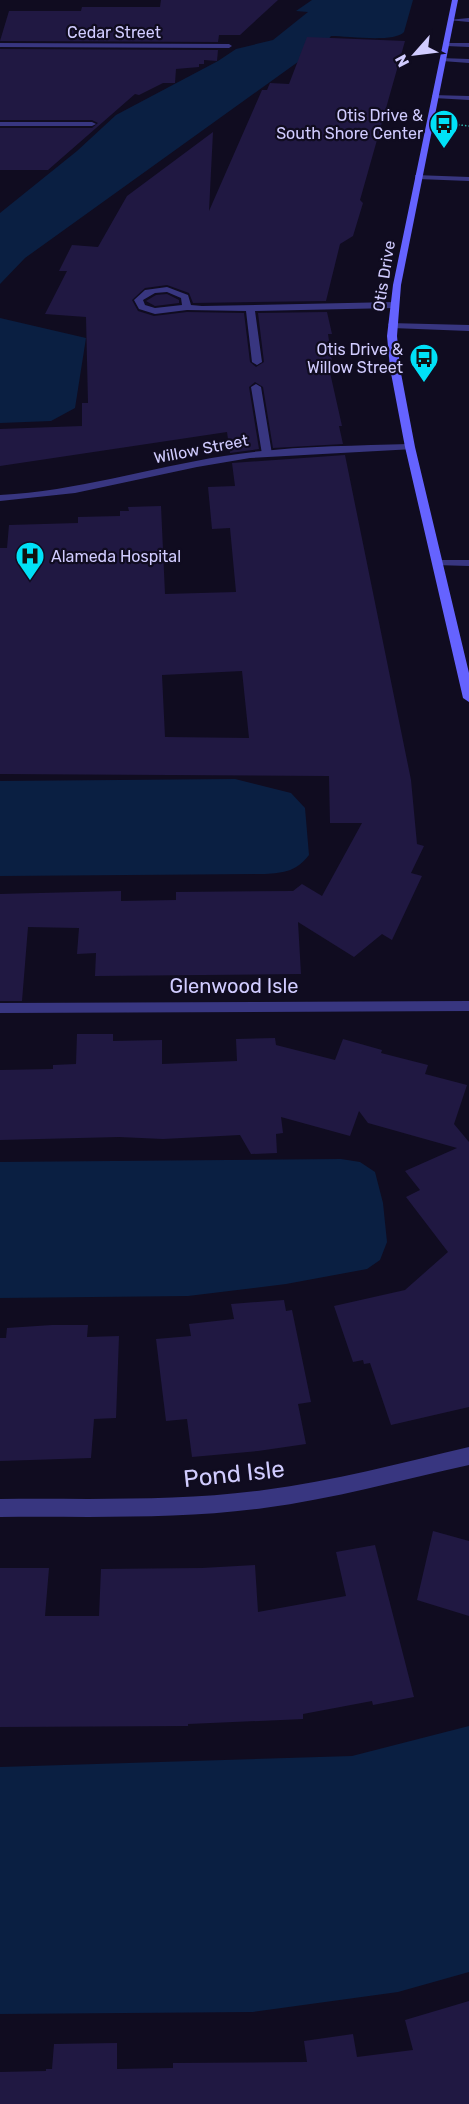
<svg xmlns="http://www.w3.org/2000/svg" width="469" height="2104" viewBox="0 0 469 2104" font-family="Rubik,sans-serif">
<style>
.water{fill:#0a1f42}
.building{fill:#201842;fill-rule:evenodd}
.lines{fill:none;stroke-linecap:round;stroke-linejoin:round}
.path{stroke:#2bb4aa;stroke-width:1.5;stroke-dasharray:1.5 2;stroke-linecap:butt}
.service{fill:#383680;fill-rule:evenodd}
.minor{fill:#383680;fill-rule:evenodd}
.tertiary{fill:#383680;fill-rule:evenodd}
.secondary{fill:#6563ff;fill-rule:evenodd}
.labels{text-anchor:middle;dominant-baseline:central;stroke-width:4.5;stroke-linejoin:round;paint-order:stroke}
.far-street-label{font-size:16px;fill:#d1ccff;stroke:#100c20}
.far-poi-label{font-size:16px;fill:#d1ccff;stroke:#100c20;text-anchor:end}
.street-label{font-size:20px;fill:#d1ccff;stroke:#100c20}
.near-street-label{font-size:24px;fill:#d1ccff;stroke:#100c20}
</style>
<rect width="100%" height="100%" fill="#100c20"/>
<path class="water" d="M 312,0 L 413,0 L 404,32 C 394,43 347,36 331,36 L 321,49 L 309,54 L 25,258 L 0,284 L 0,213 L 77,151 L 116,115 L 218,61 L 236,49 L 273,40 L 308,12 L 296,11 Z
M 0,318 L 86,338 L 75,408 L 51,421 L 0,423 Z
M 235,779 L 291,793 L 305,808 L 309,855 C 297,871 284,873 265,874 L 0,876 L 0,781 Z
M 341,1159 L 360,1162 L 375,1172 L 383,1203 L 387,1242 L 380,1260 L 367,1269 L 286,1284 L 188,1296 L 0,1298 L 0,1162 Z
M 469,1726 L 469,1972 L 398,1992 L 253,2012 L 0,2014 L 0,1767 L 352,1756 Z"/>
<path class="building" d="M 161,0 L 278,0 L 240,35 L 219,35 L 218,42 L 0,41 L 9,11 L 81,11 L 82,7 L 160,7 Z
M 307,37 L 405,41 L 360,200 L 363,203 L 353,236 L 340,244 L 326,301 L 193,303 L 189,293 L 167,285 L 145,288 L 132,300 L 138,311 L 154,316 L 187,312 L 244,313 L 250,362 L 256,367 L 264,362 L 258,313 L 327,312 L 332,334 L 328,334 L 333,368 L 329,368 L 342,426 L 339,426 L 343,444 L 273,448 L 263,387 L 255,382 L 249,387 L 259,449 L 230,453 L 227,432 L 0,466 L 0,429 L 82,426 L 82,403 L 88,403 L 86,317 L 45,314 L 67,271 L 59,271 L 72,245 L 98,247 L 127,196 L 213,132 L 209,211 L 262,90 L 267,90 L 270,83 L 289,84 Z
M 0,49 L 218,50 L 217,61 L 204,60 L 204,64 L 199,64 L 199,67 L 176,69 L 175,83 L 163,83 L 139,95 L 135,94 L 48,170 L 0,170 L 0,128 L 92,128 L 98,123 L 92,120 L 0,120 Z
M 167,294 L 179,300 L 179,303 L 155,306 L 146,301 L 156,295 Z
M 345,455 L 411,780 L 417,844 L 424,846 L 411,873 L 422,876 L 392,940 L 382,934 L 354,957 L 298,922 L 301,974 L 95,976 L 96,953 L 77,954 L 79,928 L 28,927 L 22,1001 L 0,1001 L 0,894 L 121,891 L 121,901 L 176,900 L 176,892 L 293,891 L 302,884 L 322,896 L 362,823 L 330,823 L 329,776 L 0,774 L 0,548 L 7,548 L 9,525 L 78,523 L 78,517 L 120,516 L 120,511 L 129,511 L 128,507 L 161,506 L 165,594 L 236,592 L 230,528 L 212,529 L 208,487 L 235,486 L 232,463 ZM 242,671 L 249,738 L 165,737 L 162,675 Z
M 77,1034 L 113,1034 L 113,1041 L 162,1040 L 162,1064 L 237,1061 L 236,1039 L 275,1038 L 276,1045 L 335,1060 L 343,1039 L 382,1050 L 381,1053 L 428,1065 L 425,1074 L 467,1085 L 454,1124 L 469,1142 L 469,1407 L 391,1425 L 370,1363 L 364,1364 L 363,1360 L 353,1362 L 334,1306 L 405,1290 L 448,1252 L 406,1197 L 420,1190 L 405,1171 L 457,1148 L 368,1123 L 359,1111 L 350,1136 L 281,1117 L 283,1133 L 276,1134 L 277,1153 L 251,1154 L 240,1135 L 163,1139 L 119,1137 L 0,1140 L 0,1070 L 53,1069 L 53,1065 L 76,1064 Z
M 284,1300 L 286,1311 L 292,1310 L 311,1402 L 298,1404 L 306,1444 L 258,1451 L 192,1457 L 187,1419 L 166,1421 L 156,1339 L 191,1336 L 189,1324 L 234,1319 L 231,1304 Z
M 52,1325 L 88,1325 L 87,1337 L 119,1336 L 116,1418 L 94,1419 L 91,1458 L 0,1461 L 0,1338 L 6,1338 L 7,1328 Z
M 433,1531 L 469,1541 L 469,1616 L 417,1600 Z
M 375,1545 L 414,1697 L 373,1705 L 372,1701 L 303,1714 L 303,1719 L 188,1724 L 188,1726 L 0,1727 L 0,1568 L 49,1568 L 45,1616 L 99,1616 L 101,1569 L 202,1568 L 255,1565 L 258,1612 L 346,1596 L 336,1552 Z
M 469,2001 L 469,2104 L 0,2104 L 0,2072 L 46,2071 L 46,2069 L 52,2069 L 54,2044 L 117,2043 L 117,2069 L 173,2068 L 173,2063 L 307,2062 L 304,2041 L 353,2034 L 357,2057 L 413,2050 L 405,2020 Z"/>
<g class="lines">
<path class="path" d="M 451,124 L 469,126"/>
<path class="service" d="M 469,18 L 469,22 L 448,20 Z
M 444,43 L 469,43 L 469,47 L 446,46 Z
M 440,58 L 469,59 L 469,63 L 442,61 Z
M 432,95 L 469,96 L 469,100 L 434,98 Z
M 415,175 L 469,177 L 469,181 L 418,179 L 415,179 Z
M 167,287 L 188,295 L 191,305 L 202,306 L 394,302 L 398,305 L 394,308 L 255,311 L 262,362 L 257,365 L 252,362 L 246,311 L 187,310 L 155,314 L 139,309 L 134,300 L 145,290 ZM 167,292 L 181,298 L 182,305 L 155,308 L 145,305 L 143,300 L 155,293 Z
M 389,323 L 469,325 L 469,331 L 392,328 L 388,325 Z
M 256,384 L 261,387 L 272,454 L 267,457 L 262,454 L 251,387 Z"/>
<path class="minor" d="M 0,43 L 229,44 L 232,46 L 229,48 L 0,47 Z
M 0,122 L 92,122 L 96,124 L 92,126 L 0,126 Z
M 469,1001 L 469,1011 L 0,1013 L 0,1003 Z
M 469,1447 L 469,1465 C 401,1480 333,1499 264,1508 C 177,1520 88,1516 0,1517 L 0,1499 C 88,1498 177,1502 264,1490 C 333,1481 401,1463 469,1447 Z"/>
<path class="tertiary" d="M 410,444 L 414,445 L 414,449 L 250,458 L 197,467 L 75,493 L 0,501 L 0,495 C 77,491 149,468 224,456 C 285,446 348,446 410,444 Z
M 439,560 L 469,560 L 469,566 L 435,565 L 435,561 Z"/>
<path class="secondary" d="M 452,0 L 458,0 L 401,285 L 397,336 L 400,368 L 415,447 L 469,673 L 469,702 L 463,698 L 405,447 L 390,368 L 387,336 L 393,285 Z"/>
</g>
<defs>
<g id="bus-pin" transform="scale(1.5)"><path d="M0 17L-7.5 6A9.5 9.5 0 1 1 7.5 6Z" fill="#00e1f7" stroke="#100c20"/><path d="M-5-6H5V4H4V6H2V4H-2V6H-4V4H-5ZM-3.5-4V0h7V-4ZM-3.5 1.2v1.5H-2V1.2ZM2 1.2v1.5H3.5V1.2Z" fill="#111"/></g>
<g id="hospital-pin" transform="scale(1.5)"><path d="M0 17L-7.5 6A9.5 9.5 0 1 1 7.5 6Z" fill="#00e1f7" stroke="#100c20"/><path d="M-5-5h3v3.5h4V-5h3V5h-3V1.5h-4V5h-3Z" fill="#111"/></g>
</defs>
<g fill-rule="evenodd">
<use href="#bus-pin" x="444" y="124"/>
<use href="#bus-pin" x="424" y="358"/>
<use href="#hospital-pin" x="30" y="556"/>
</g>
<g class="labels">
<g class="far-street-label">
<text x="114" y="32">Cedar Street</text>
<text transform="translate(384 276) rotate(-81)">Otis Drive</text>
<text transform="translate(201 449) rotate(-11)">Willow Street</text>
</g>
<g class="far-poi-label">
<text x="423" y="115">Otis Drive &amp;<tspan x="423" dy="18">South Shore Center</tspan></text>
<text x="403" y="349">Otis Drive &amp;<tspan x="403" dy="18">Willow Street</tspan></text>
<text x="51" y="556" text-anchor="start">Alameda Hospital</text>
</g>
<g class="street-label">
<text x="234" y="986">Glenwood Isle</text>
</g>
<g class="near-street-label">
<text transform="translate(234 1474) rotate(-6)">Pond Isle</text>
</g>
</g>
<g transform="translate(415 54) rotate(242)" stroke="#100c20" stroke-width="4.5" paint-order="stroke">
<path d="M0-4.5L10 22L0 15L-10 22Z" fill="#d1ccff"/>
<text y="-9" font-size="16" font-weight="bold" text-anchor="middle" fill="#d1ccff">N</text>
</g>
</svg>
